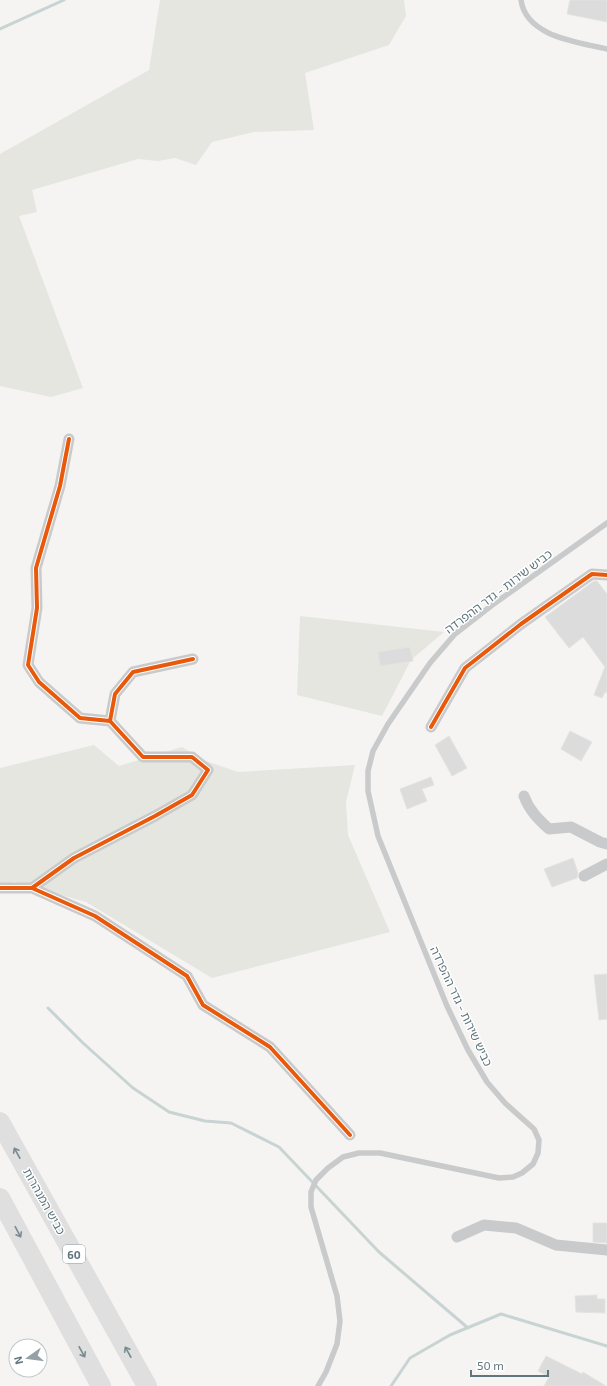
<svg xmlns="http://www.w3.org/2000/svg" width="607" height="1386" viewBox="0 0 607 1386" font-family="'Exo 2','Noto Sans Hebrew',sans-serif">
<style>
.green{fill:#e4e6df}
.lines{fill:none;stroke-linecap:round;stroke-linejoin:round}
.stream{stroke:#c8d4d4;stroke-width:3}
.building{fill:#dbdcdb;stroke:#e4e4e2}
.lane{stroke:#c9cacb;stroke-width:5.5}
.street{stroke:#c9cacb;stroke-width:11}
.highway{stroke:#dedfde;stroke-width:20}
.cycleway-casing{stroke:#fff;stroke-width:6}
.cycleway{stroke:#e8590c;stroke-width:4}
.oneway{stroke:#788b91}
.labels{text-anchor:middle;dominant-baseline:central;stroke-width:3;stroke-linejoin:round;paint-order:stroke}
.shield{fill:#fff;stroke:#8f9fa5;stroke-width:1}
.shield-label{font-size:11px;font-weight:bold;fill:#5f767e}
.street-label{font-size:12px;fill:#5f767e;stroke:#fff}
</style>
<rect width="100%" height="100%" fill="#f5f4f2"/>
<path class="green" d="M 160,0 L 404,0 L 406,16 L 389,45 L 305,73 L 314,130 L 254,132 L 212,142 L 196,165 L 175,158 L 158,161 L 138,159 L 32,190 L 37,212 L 19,216 L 83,388 L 51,397 L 0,386 L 0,154 L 149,70 Z
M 300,616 L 444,632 L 411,660 L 382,716 L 297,695 Z
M 94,745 L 119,766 L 182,747 L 203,760 L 238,772 L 355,765 L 346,802 L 348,835 L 390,932 L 212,978 L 86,902 L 14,882 L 0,887 L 0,768 Z"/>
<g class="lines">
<path class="stream" d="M 0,29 L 64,0
M 48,1008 L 83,1043 L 133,1088 L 169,1112 L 205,1121 L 231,1123 L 279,1147 L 379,1252 L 468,1328
M 391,1386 L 410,1358 L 450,1335 L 501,1314 L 607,1346"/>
</g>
<path class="building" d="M 570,0 L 607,0 L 607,22 L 567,14 Z
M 594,581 L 597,581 L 607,594 L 607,693 L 605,692 L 602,698 L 594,695 L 605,667 L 583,637 L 569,648 L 545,617 Z
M 410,647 L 413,661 L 380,666 L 378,652 Z
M 570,731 L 592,742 L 581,761 L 561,749 Z
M 449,736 L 467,768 L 452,776 L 435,745 Z
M 431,777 L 434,785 L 422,789 L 427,801 L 407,809 L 400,789 Z
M 573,858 L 578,873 L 577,878 L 552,887 L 544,869 Z
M 607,974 L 607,1019 L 599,1020 L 594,975 Z
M 593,1223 L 607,1223 L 607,1243 L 593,1242 Z
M 597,1295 L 597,1299 L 605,1299 L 605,1313 L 576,1312 L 575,1296 Z
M 546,1356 L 582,1374 L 583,1372 L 606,1386 L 544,1386 L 549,1377 L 538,1371 Z"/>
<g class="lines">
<path class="lane" d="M 521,0 C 526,37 578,42 607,49
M 318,1386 L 326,1372 L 337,1344 L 340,1321 L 337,1296 L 311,1207 L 311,1192 L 316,1180 L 328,1168 L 343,1157 L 359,1153 L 380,1153 L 499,1178 L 513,1177 L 522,1173 L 533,1164 L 538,1153 L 539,1140 L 534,1129 L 505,1103 L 487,1082 L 468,1050 L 447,1006 L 378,836 L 368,791 L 368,771 L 373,751 L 388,724 L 430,663 L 455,634 L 491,606 L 607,523"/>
<path class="street" d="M 69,439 L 60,486 L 36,568 L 37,608 L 28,665 L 39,682 L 80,718 L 110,721
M 431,727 L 465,668 L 521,624 L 592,574 L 607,575
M 524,796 C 529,810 538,819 549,829 L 571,827 L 600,842 L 607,844
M 584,876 L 607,864
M 0,888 L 32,888 L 74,858 L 155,816 L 192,795 L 208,770 L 192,757 L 143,757 L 110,721 L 115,694 L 133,672 L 193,659
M 32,888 L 95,916 L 187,976 L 203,1005 L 270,1047 L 350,1135
M 457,1237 L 484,1225 L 516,1228 L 556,1245 L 607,1250"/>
<path class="highway" d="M 0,1122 L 147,1386
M 0,1198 L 101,1386"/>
<g class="cycleway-casing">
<path id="cycleway" d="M 69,439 L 60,486 L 36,568 L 37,608 L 28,665 L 39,682 L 80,718 L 110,721
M 431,727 L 465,668 L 521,624 L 592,574 L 607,575
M 0,888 L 32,888 L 74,858 L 155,816 L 192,795 L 208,770 L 192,757 L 143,757 L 110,721 L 115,694 L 133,672 L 193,659
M 32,888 L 95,916 L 187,976 L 203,1005 L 270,1047 L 350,1135"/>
</g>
<use href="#cycleway" class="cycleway"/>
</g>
<defs><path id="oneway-shaft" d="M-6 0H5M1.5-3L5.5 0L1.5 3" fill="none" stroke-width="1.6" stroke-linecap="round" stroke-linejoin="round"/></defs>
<g class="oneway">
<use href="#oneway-shaft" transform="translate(17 1153) rotate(-119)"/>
<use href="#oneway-shaft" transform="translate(18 1232) rotate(62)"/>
<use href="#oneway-shaft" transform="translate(82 1352) rotate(61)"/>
<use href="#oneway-shaft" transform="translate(128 1352) rotate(-119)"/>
</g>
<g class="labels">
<rect class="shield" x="63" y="1245" width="22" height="18" rx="3"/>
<g class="shield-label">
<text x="74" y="1254">60</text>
</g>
<g class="street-label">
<text transform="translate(498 591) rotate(-37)">כביש שירות - גדר ההפרדה</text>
<text transform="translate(462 1006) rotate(65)">כביש שירות - גדר ההפרדה</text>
<text transform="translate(45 1201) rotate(61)">כביש המנהרות</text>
</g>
</g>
<g transform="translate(28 1358) rotate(256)"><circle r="19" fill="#ffffff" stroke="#bfc8cb"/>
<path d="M0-3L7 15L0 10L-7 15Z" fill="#94a2a7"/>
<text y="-6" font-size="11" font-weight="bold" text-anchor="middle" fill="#5f767e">N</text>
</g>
<path d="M471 1370v6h77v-6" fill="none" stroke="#5f767e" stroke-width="2"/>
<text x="477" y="1370" font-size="12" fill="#5f767e" stroke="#ffffff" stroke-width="3" paint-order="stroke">50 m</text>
</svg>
